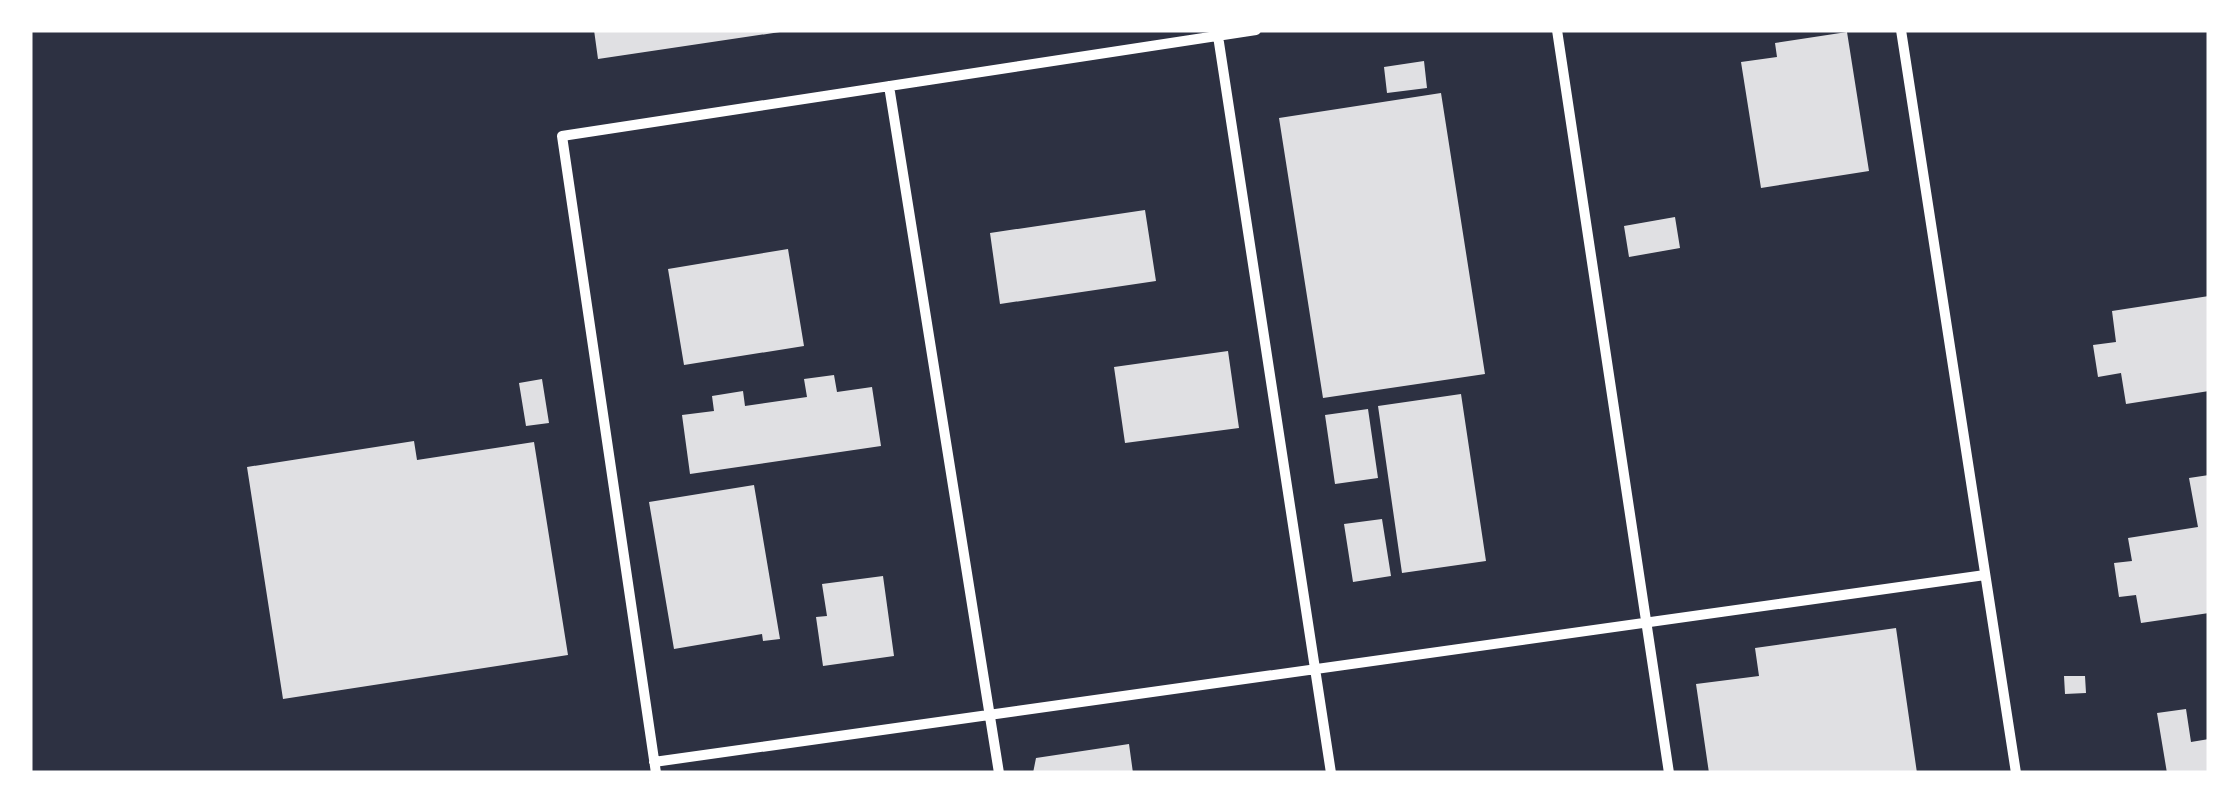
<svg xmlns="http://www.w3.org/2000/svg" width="2239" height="803" viewBox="0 0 2239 803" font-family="Helvetica,sans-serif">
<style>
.building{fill:#e0e0e3}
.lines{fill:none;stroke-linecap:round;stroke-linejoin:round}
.minor{stroke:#fff;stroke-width:10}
</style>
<rect width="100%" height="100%" fill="#2d3142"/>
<path class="building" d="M 594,30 L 780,30 L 780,32 L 598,59 Z
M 1847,32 L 1869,171 L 1761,188 L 1741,62 L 1777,57 L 1775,43 Z
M 1424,61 L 1427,88 L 1387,93 L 1384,67 Z
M 1441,93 L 1485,374 L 1323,398 L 1279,118 Z
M 1145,210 L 1156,281 L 1000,304 L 990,233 Z
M 1675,217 L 1680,248 L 1629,257 L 1624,226 Z
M 788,249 L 804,346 L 684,365 L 668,269 Z
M 2209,296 L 2209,391 L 2126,404 L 2121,373 L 2098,377 L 2093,345 L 2116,342 L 2112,311 Z
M 1228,351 L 1239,428 L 1125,443 L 1114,367 Z
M 834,375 L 837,392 L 872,387 L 881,446 L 690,474 L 682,415 L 714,411 L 712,396 L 743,391 L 745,406 L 807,397 L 804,379 Z
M 542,379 L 549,423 L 526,426 L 519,383 Z
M 1461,394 L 1486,561 L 1402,573 L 1378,406 Z
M 1368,409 L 1378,478 L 1335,484 L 1325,415 Z
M 414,441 L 417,460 L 534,442 L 568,655 L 283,699 L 247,467 Z
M 2209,475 L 2209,613 L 2141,623 L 2136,595 L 2119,597 L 2114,563 L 2132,561 L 2128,538 L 2198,527 L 2189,478 Z
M 754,485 L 780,639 L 763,641 L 762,634 L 674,649 L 649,502 Z
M 1382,519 L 1391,576 L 1353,582 L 1344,524 Z
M 883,576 L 894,656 L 823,666 L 816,617 L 827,616 L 822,584 Z
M 1896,628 L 1917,773 L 1709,773 L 1696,684 L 1759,676 L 1755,648 Z
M 2064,676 L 2085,676 L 2086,693 L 2065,694 Z
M 2186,709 L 2191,742 L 2209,739 L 2209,773 L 2167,773 L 2157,713 Z
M 1129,744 L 1133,773 L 1033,773 L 1036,758 Z"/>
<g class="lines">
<path class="minor" d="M 1557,30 L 1669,773
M 1901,30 L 2016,773
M 1218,36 L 1331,773
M 889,86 L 999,773
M 654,762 L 1985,575
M 656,773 L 562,136 L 1256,30"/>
</g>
<rect width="2239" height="803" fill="none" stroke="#ffffff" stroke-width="65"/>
</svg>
